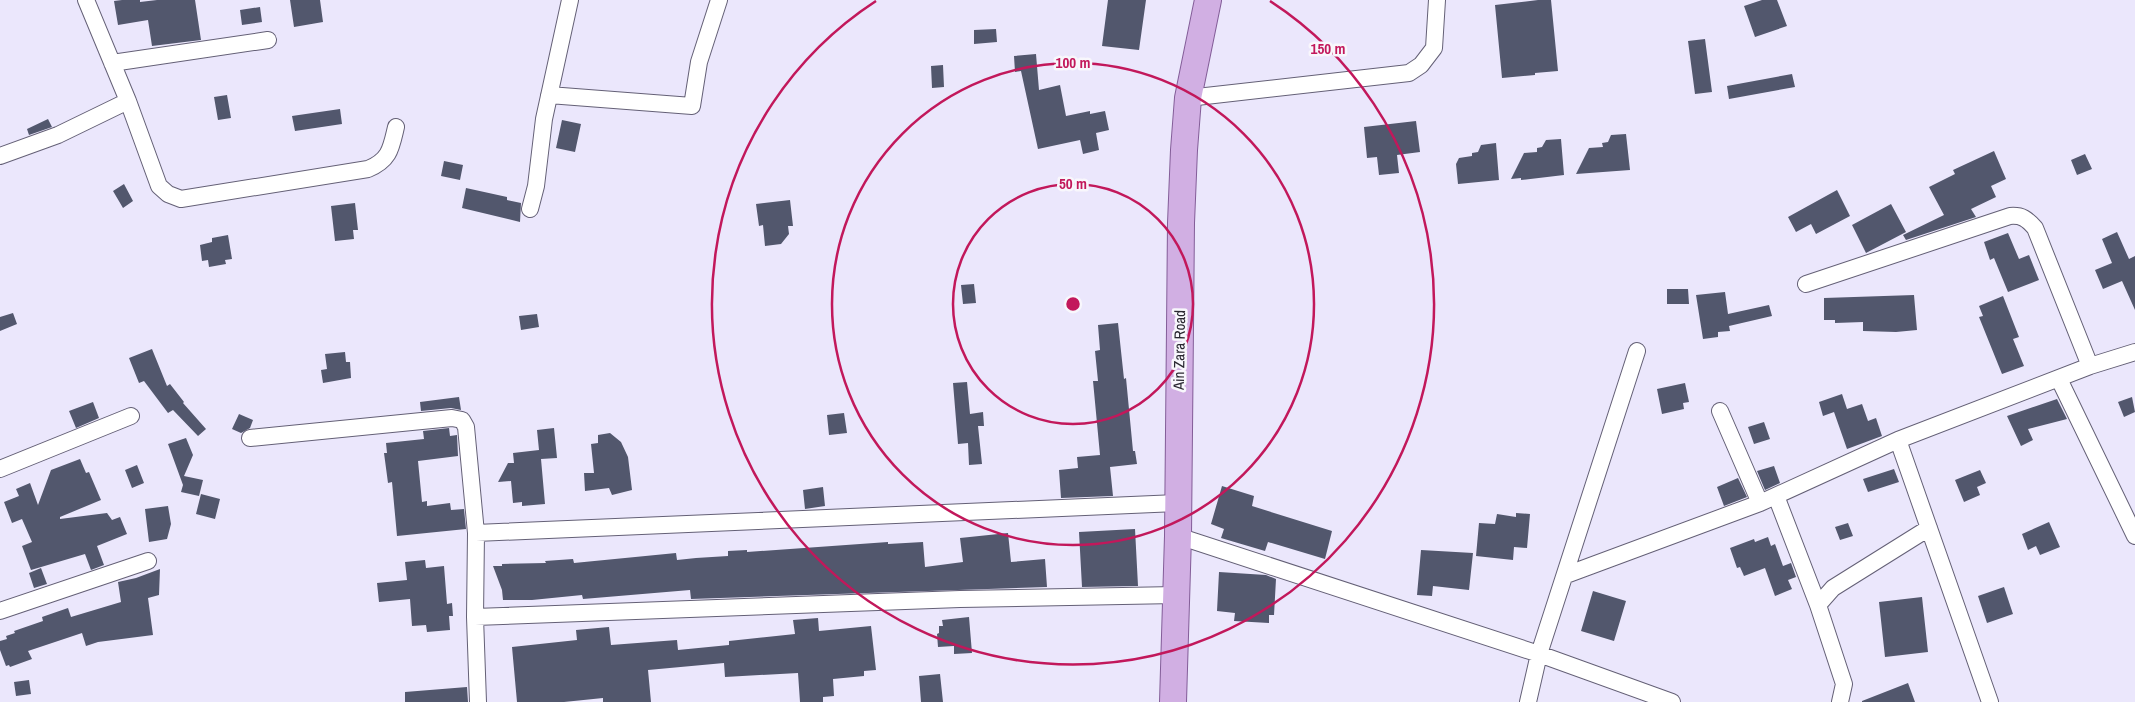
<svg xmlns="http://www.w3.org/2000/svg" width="2135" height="702" viewBox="0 0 2135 702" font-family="'Archivo Narrow',sans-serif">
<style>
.building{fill:#52576d}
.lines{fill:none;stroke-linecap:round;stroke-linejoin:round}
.street-casing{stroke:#646076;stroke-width:18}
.primary-casing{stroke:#835d98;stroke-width:28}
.street{stroke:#fff;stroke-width:16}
.primary{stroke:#d1afe3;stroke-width:26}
.ring{fill:none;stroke:#c2185b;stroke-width:2.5}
.labels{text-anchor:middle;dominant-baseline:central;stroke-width:5;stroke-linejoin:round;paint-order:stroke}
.street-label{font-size:15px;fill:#2a2831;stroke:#f8f7fc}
.centre{fill:#c2185b;stroke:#f8f7fc;stroke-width:2.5}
.ring-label{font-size:15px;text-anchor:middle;font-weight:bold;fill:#c2185b;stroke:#f8f7fc;stroke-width:5;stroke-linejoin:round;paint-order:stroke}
</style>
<rect width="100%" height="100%" fill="#ebe7fc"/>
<path class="building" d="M 122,0 L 140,0 L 140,2 L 157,0 L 195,0 L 201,40 L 152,46 L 148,20 L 118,25 L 114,1 Z
M 290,0 L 320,0 L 323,22 L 294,27 Z
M 1108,0 L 1146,0 L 1139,50 L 1102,46 Z
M 1538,0 L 1551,0 L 1558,71 L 1535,73 L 1535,75 L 1502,78 L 1495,5 Z
M 1762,0 L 1777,0 L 1787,26 L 1755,37 L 1744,6 Z
M 260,7 L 262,22 L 242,25 L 240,10 Z
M 996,29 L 997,42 L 974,44 L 974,30 Z
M 1705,39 L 1712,92 L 1695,94 L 1688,41 Z
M 1036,54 L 1039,90 L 1060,85 L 1066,116 L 1090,111 L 1090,114 L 1105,111 L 1109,130 L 1096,133 L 1099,150 L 1083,154 L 1080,140 L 1038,149 L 1021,71 L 1015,72 L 1014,56 Z
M 943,65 L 944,87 L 932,88 L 931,66 Z
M 1792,74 L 1795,87 L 1729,99 L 1727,86 Z
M 227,95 L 231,118 L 218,120 L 214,97 Z
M 340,109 L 342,124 L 295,131 L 292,116 Z
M 48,119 L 52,127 L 29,135 L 27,129 Z
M 562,120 L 581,124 L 575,152 L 556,148 Z
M 1416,121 L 1420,152 L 1397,155 L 1399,173 L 1379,175 L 1377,157 L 1367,158 L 1364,127 Z
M 1626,134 L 1630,170 L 1576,174 L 1589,148 L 1603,147 L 1602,143 L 1608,142 L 1611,135 Z
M 1561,139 L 1564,175 L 1521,180 L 1521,178 L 1511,179 L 1524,153 L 1537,152 L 1537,148 L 1542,147 L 1546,140 Z
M 1496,143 L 1499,180 L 1458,184 L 1456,164 L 1459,158 L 1472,156 L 1472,153 L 1478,152 L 1481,145 Z
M 1994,151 L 2006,179 L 1991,186 L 1996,197 L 1971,209 L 1976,217 L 1906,240 L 1903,235 L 1944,215 L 1929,187 L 1955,174 L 1953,170 Z
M 2085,154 L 2092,169 L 2077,175 L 2071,160 Z
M 444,161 L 463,165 L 460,180 L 441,176 Z
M 124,184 L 133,201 L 123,208 L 113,191 Z
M 466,188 L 507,197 L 507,200 L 521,203 L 520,222 L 462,208 Z
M 1837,190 L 1850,216 L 1816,234 L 1811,224 L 1796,232 L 1788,217 Z
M 790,200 L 793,226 L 788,226 L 789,234 L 781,244 L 765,246 L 763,225 L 759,226 L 756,204 Z
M 355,203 L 358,230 L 353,230 L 354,239 L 335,241 L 331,206 Z
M 1891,204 L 1906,232 L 1866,253 L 1852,225 Z
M 2117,232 L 2129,259 L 2135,256 L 2135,310 L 2122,281 L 2103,289 L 2095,270 L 2112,263 L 2102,239 Z
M 2008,233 L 2019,259 L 2029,255 L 2039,280 L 2008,292 L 1994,258 L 1990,260 L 1984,242 Z
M 228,235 L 232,259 L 225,260 L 226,264 L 209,267 L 208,260 L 202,261 L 200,245 L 212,242 L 212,238 Z
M 974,284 L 976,303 L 963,304 L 961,285 Z
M 1667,289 L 1688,289 L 1689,304 L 1667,304 Z
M 1725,292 L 1728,314 L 1769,305 L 1772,316 L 1729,326 L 1730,331 L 1718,332 L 1718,337 L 1703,339 L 1696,295 Z
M 1914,295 L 1917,330 L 1896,332 L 1863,331 L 1863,322 L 1835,323 L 1835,320 L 1824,320 L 1824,298 Z
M 2003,296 L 2019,337 L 2013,339 L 2024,366 L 2002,374 L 1979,317 L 1983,316 L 1979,306 Z
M 13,313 L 17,324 L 0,331 L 0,317 Z
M 537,314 L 539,327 L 521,330 L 519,316 Z
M 1118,323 L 1124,379 L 1126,378 L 1133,451 L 1135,451 L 1137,464 L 1110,467 L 1113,496 L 1061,498 L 1059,470 L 1078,468 L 1077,457 L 1100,455 L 1093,381 L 1098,381 L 1095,351 L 1100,350 L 1098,325 Z
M 152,349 L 167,386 L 170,384 L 184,402 L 183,403 L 206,429 L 198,436 L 173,410 L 168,413 L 144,381 L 139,383 L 129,358 Z
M 345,352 L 346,362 L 350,362 L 351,378 L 323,383 L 321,370 L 327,369 L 325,354 Z
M 967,382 L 970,414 L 983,412 L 984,426 L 978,426 L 982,464 L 969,465 L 968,443 L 958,444 L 953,383 Z
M 1685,383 L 1689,402 L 1683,403 L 1684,409 L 1662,414 L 1657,389 Z
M 1842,394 L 1847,409 L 1862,404 L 1868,421 L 1876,418 L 1882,436 L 1847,449 L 1834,412 L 1823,416 L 1819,402 Z
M 459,397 L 461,410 L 451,408 L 421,411 L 420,402 Z
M 2132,397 L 2135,412 L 2124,417 L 2118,402 Z
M 2057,399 L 2067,419 L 2028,429 L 2033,440 L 2021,446 L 2007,416 Z
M 93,402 L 99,418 L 76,428 L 69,411 Z
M 844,413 L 847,433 L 829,435 L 827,415 Z
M 239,414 L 253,420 L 250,428 L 241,433 L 232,429 Z
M 1764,422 L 1770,439 L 1754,444 L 1748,427 Z
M 449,428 L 450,436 L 457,435 L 458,456 L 418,461 L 422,502 L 427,501 L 427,506 L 450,503 L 451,510 L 464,509 L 466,529 L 397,536 L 392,482 L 388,483 L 384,453 L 387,453 L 386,443 L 424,439 L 423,431 Z
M 554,428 L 557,458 L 541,459 L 545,504 L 522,506 L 522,502 L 513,503 L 511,481 L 498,482 L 508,463 L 514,463 L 513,453 L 539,450 L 537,430 Z
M 610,433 L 621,442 L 628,457 L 632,490 L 612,495 L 609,488 L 585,491 L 584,473 L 594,473 L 591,444 L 598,443 L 598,435 Z
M 186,438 L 193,455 L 184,476 L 203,480 L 199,496 L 181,492 L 183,485 L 168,444 Z
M 80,459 L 86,473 L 89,472 L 101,500 L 60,517 L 60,519 L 107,513 L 112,520 L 120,517 L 127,534 L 97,546 L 104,565 L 91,570 L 85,554 L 31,570 L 22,546 L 32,542 L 22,519 L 12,523 L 4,502 L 19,496 L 16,489 L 30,483 L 38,505 L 51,470 Z
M 137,465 L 144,483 L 132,488 L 125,470 Z
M 1774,466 L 1780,483 L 1765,490 L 1757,471 Z
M 1894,469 L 1899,482 L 1868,492 L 1863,479 Z
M 1980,470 L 1986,483 L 1977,487 L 1980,495 L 1964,502 L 1955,480 Z
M 1738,478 L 1747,497 L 1724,506 L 1717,487 Z
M 1222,486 L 1254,496 L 1252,506 L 1332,531 L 1325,559 L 1268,542 L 1265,551 L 1221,538 L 1224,529 L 1211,524 Z
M 823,487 L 825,506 L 805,509 L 803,490 Z
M 201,494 L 220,499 L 215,519 L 196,514 Z
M 168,506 L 171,524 L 167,539 L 149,542 L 145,509 Z
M 1516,513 L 1530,514 L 1527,548 L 1514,547 L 1513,560 L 1476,556 L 1479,523 L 1495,524 L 1497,514 L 1516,517 Z
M 2049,522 L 2060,547 L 2040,555 L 2036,546 L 2028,550 L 2022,534 Z
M 1848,523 L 1853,536 L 1840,540 L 1835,527 Z
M 1135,529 L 1138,586 L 1082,587 L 1079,532 Z
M 1008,533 L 1011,562 L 1045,559 L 1047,587 L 691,599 L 690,590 L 583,599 L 582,595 L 532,600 L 503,600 L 502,590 L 493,566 L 502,566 L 502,564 L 546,563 L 545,561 L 573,559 L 574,563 L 676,553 L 677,560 L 696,558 L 728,556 L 728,551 L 747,550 L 747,552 L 888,542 L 888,544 L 923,542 L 925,567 L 963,562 L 960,538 Z
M 1768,537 L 1771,546 L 1775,544 L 1783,566 L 1791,563 L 1796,577 L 1788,580 L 1792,589 L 1775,596 L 1765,568 L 1744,576 L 1740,567 L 1737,568 L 1730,548 L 1754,539 L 1755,542 Z
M 1421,550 L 1473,553 L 1469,590 L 1433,586 L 1432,596 L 1417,595 Z
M 425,560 L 426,568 L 444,566 L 447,604 L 452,603 L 453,616 L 449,616 L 450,630 L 427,632 L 426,625 L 412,626 L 410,599 L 379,602 L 377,583 L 407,580 L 405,562 Z
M 41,568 L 47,584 L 34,588 L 29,573 Z
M 160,569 L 159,595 L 148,598 L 153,635 L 98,642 L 86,646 L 82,633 L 28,651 L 32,659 L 10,667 L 9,665 L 6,666 L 0,650 L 0,641 L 7,639 L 6,636 L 15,633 L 14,631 L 43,621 L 42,617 L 68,608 L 71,617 L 121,602 L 118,582 L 136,578 Z
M 1219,572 L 1266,575 L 1276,579 L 1274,615 L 1269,615 L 1269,623 L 1234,621 L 1235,613 L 1217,611 Z
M 2004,587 L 2013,614 L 1987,623 L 1978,596 Z
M 1593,591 L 1626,601 L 1614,641 L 1581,631 Z
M 1922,597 L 1928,652 L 1885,657 L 1879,602 Z
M 969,617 L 972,653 L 954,654 L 954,646 L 938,647 L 937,634 L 939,633 L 939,626 L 943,626 L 942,620 Z
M 818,618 L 819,631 L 871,626 L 876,670 L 864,671 L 864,676 L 833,679 L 834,696 L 823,697 L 823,702 L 800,702 L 798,673 L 725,677 L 724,663 L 648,670 L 651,702 L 603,702 L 603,698 L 564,702 L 517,702 L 512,647 L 577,640 L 576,630 L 609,627 L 611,645 L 677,640 L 678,650 L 729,645 L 729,641 L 795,634 L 793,620 Z
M 940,674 L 943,702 L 921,702 L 919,676 Z
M 29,680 L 31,694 L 16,696 L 14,682 Z
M 1908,683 L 1915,702 L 1862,702 L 1862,701 Z
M 467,687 L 468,702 L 405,702 L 405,692 Z"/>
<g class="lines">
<g class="street-casing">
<path id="street" d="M 112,63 L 268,40
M 549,95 L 692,106 L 699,62 L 719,0
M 1188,98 L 1409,73 L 1421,65 L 1434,48 L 1437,0
M 128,101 L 159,186 L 168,194 L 181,199 L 368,169 C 390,160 391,148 396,127
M 0,156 L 58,135 L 128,101 L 86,0
M 530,209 L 536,186 L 544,119 L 570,0
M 1806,284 L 2010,216 C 2022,215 2027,219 2035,228 L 2090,366
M 2059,379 L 2135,536
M 1720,411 L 1760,503
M 250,438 L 452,418 L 462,420 L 466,427 L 476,533 L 475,617 L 478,702
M 1898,440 L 1990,702
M 0,469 L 131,416
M 1776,496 L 1818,605 L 1844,684 L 1840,702
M 476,533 L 1177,503
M 1178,536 L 1539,654 L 1672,702
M 1566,575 L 1760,503 L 1898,440 L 2090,366 L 2135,352
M 1818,605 L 1833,588 L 1929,528
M 0,611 L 148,561
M 475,617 L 960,599 L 1176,595
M 1528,702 L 1539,654 L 1637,351"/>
</g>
<g class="primary-casing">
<path id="primary" d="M 1173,702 L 1178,536 L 1181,223 L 1184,150 L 1188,98 L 1208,0"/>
</g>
<use href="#street" class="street"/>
<use href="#primary" class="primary"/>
</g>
<g class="ring">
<circle cx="1073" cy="304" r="120"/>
<circle cx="1073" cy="304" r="241"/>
<path d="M1270 1A361 361 0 1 1 876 1"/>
</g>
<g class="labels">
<g class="street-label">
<text transform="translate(1179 350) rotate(-89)">Ain Zara Road</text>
</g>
</g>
<circle cx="1073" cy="304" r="8" class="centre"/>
<g class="ring-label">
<text x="1328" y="54">150 m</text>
<text x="1073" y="68">100 m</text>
<text x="1073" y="189">50 m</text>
</g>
</svg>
